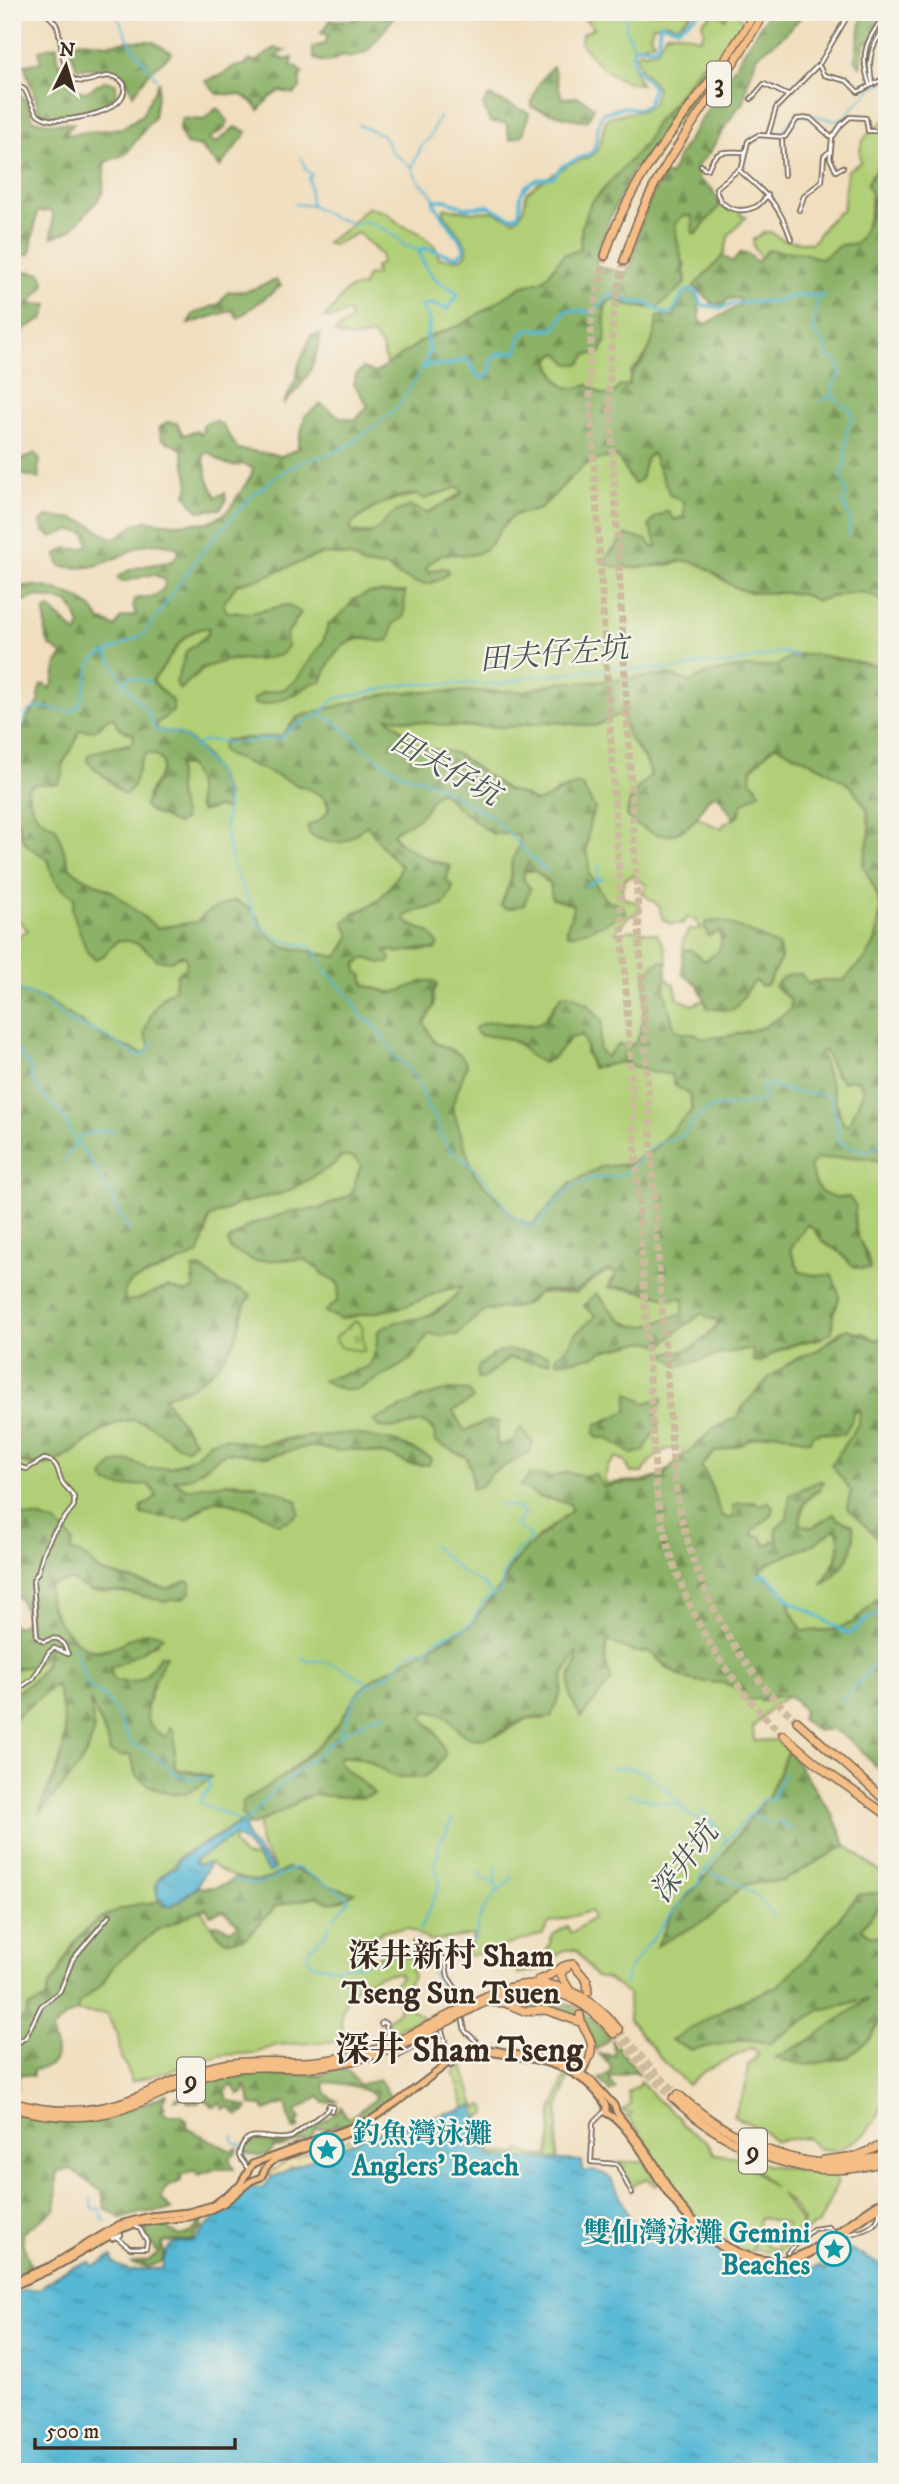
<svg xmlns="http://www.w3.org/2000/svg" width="899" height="2484" viewBox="0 0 899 2484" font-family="'IM FELL DW Pica','Noto Serif TC',serif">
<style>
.grass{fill:#b0cf76;stroke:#767c4a;stroke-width:2;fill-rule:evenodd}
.forest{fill:url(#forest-firs);stroke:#646e42;stroke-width:2;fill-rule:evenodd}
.sand{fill:url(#sand-dots);stroke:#94825e;stroke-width:2}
.cemetery{fill:url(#cemetery-stones);stroke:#767c4a;stroke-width:2}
.park{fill:url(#park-crowns);stroke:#767c4a;stroke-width:2}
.water{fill:url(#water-ripples);stroke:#487179;stroke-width:2}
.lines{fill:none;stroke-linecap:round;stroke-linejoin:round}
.stream{stroke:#56b8d4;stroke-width:2}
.canal{stroke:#56b8d4;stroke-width:3.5}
.street-tunnel{stroke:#ccba9e;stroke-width:2.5;stroke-dasharray:2.5 1.5;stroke-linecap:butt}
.highway-tunnel{stroke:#ccba9e;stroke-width:7;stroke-dasharray:7 3.5;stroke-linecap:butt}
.street-casing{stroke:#7a6956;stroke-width:6}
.primary-casing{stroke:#7a6956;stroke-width:9}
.highway-casing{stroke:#7a6956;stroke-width:10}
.street{stroke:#fff;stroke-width:2.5}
.primary{stroke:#f5be86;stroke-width:5}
.highway{stroke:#f5be86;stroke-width:7}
.highway-bridge-casing{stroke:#7a6956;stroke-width:10;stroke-linecap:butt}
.highway-bridge{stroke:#f5be86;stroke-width:7}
.labels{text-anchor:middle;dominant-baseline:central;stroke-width:5;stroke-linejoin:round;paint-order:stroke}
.shield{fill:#f7f3e8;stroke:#73665b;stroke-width:2}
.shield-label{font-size:26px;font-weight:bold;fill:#3b2a1e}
.culture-label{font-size:28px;font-weight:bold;fill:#0d838f;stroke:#f7f3e8;text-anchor:start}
.water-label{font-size:30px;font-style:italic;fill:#435555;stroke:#f7f3e8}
.quarter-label{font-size:32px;font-weight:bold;fill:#3b2a1e;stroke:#f7f3e8}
.district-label{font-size:35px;font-weight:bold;fill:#3b2a1e;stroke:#f7f3e8}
</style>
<defs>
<pattern id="forest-firs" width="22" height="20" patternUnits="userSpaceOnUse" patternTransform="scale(1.75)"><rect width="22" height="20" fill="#8cb267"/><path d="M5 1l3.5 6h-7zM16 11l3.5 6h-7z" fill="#749154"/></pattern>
<pattern id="sand-dots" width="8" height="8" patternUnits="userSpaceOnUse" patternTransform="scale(1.75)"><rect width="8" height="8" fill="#eeda9e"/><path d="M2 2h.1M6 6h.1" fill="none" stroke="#cdbb88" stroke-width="1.8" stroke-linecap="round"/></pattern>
<pattern id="cemetery-stones" width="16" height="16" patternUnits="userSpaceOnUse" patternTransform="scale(1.75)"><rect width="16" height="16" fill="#b0cf76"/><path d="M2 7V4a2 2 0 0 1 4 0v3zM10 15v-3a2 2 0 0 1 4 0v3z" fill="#98b266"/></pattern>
<pattern id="park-crowns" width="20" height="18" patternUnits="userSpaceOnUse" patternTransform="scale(1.75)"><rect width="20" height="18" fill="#b0cf76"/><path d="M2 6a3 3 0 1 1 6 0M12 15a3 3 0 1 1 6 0" fill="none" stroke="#98b266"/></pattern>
<pattern id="water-ripples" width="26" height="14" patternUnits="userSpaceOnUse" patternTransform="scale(1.75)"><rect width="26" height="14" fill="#56b8d4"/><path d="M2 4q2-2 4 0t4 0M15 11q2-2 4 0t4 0" fill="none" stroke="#4896ab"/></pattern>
</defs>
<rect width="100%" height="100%" fill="#f7f3e8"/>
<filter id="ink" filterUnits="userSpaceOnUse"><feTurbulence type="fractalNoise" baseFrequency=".0143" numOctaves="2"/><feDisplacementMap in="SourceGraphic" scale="14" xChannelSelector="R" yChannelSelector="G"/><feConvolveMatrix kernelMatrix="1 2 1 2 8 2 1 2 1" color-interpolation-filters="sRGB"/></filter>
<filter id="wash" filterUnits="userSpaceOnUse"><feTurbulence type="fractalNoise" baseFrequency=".00686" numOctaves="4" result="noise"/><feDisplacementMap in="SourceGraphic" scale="28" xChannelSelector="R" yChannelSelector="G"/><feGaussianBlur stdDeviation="1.57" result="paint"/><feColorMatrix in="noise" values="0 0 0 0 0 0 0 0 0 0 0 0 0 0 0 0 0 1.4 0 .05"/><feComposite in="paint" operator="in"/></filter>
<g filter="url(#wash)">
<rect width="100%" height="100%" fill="#f0debe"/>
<path class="grass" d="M 578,12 L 693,12 L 677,26 L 666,22 L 653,26 L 650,35 L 654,41 L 634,49 C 632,63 634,72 641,84 C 616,84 596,64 581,44 L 582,34 L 594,28 Z
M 716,12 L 725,19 L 728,12 L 736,12 L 744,23 L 719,62 L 657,121 L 644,145 L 619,174 L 582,226 L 580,250 L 563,255 L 544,280 L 521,287 L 461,325 L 426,338 L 387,366 L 382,347 L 373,335 C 359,338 347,341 335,332 L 351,320 L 349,312 L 330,319 L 324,317 C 344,303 337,287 362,287 L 367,276 L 376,275 L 375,267 L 381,263 L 381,255 L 358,233 L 333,245 L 326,243 C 332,237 340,234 346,229 C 354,222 360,213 368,207 L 385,212 L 401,225 L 418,232 L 435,246 L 439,258 C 451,259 469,264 467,246 L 443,212 L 445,208 L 472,212 L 492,211 L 514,220 C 524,214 525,204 526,193 C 538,182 554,174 568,165 C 578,159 591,160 597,150 C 603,141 602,128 607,118 C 625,110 637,116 653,104 L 657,88 C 647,71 641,78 636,54 L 639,51 L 645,53 L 657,50 L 666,33 L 681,33 L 701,39 L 704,30 L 702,22 Z
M 887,118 C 887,138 886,161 871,176 C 873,202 872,222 856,244 L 840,245 L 822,259 L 803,253 L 768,250 L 761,258 L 754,248 L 753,240 L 763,233 L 771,232 L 783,240 L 812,243 C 822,231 829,217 843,210 L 847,171 L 861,162 C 856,139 870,132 887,118 Z
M 720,205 L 729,211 L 742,208 L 740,215 L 746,217 L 729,235 L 723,256 L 691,291 L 682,294 L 674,317 L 658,316 C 653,341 651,354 631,371 L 629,385 L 620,386 L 611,396 L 602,394 L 588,385 C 563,394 558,383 549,361 L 552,355 L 559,353 L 605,320 C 604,311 604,304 612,299 L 635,307 L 657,308 L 685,265 L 679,254 L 675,224 L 683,215 L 692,216 L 693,233 L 696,234 Z
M 652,452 L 660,472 L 684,502 L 684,517 L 649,526 L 659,545 L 654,548 L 626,535 L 603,561 C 625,568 646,567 668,565 C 673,564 679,562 684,561 C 704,560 721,581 737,588 C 762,599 795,585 816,601 L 856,591 L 879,597 L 887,608 L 887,643 L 880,666 L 812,654 L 792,655 L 777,666 L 739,668 L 705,674 L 690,682 L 667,675 L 592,682 L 562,682 L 525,691 L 403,692 L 371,697 L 299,717 L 282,736 L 225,740 L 241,760 L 320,794 C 330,804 331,811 321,821 L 350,838 L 356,831 L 367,825 L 384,849 L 401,866 C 397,886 373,908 354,912 L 350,936 L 337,957 L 282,946 L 264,932 L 258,917 L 209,911 L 196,922 L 157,928 L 113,892 L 77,874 L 70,868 L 56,828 L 38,817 L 32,808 L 27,789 L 34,784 L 63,774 L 62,765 L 75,743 L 79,729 L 100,727 L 106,719 L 113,717 L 126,732 L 134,734 L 133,743 L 88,755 L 87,760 C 96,772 110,778 117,790 L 138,773 L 141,758 L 146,753 L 156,755 L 163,762 L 162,770 L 147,796 L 151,812 L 171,821 L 178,793 L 178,765 L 189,766 L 197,780 L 198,808 L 210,810 L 218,806 L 222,808 L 227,796 C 217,774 203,745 179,734 C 173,731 163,731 157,730 L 156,724 L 173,711 L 173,702 L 151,681 C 172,663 177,629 210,627 C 202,655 172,637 193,679 C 209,659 233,659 258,660 L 294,626 L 288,605 L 251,613 L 227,612 L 223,604 L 237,584 L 261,578 L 321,554 L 350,556 L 364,565 L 386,567 L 397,575 L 418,583 L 428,584 L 441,579 L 442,568 L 428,572 L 426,567 C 441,549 472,548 493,543 L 499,531 L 513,515 L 540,509 L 584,465 L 601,457 L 618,457 L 629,478 L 641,479 L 646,459 ZM 369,593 L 382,593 L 404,607 L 404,617 L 370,639 C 343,636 329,659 321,682 L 316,681 L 295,694 L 263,705 L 262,693 L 284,689 L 296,680 L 323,642 L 328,625 L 345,612 L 353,600 Z
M 458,486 L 463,492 L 427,513 L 417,510 L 394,514 C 381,529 369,540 349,529 C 370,495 424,496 458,486 Z
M 624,711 L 635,747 L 649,765 L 651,776 C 637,788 628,798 627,817 L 683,830 L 698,817 L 712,825 L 722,828 L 724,824 L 740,815 L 740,805 L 758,788 L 751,780 L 752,768 L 775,745 L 823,768 L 851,786 L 867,809 L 870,832 L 863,865 L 875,889 L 881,909 L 876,940 L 866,958 L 843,981 L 825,980 L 775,987 L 791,1000 L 790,1010 L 764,1027 L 734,1035 L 704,1039 L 694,1033 L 682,1033 L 674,1028 L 664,989 L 665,975 L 669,982 L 675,985 L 678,999 L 693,1005 L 706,999 L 732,1010 C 743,1001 745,988 756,980 L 767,985 L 781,958 C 758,940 739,919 708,922 C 726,936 727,951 704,961 L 690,949 L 683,951 L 683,940 L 689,930 L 701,929 L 697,922 L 688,917 L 682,924 L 671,924 L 663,920 L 659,906 L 642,893 L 647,885 L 636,879 L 634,875 L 625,879 L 621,891 L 624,898 L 638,903 L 641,907 L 637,915 L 629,916 L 615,932 L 621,933 L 631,930 L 657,934 L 665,948 L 667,963 L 662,961 L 645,977 C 645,1001 645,1021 635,1044 L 612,1050 L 606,1058 L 599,1049 L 602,1020 L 586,1002 L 557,1001 L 543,1021 L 534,1025 L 522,1024 L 479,1035 C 501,1037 515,1036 529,1055 L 553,1058 L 570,1038 L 582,1035 L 586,1044 L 586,1054 L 600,1067 L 620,1062 L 651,1072 L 671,1074 L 676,1086 L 690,1095 L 692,1110 L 652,1151 L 628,1165 L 601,1167 L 532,1225 L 515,1218 L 474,1174 L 451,1106 L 467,1065 L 461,1055 L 434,1042 L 423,1023 L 434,1006 L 433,994 L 437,985 L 425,981 C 393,995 398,995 365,985 L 362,975 L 357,972 L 356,964 L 365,958 L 381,963 L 387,956 L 385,951 L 435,950 L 437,945 C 429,925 419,932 405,921 L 406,916 L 411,912 L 444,905 L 446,880 L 443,863 C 428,861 401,847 393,834 C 398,828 401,828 407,824 C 420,815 426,799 441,791 L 458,808 L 493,834 L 518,834 L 520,845 L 512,860 L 510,882 L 501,905 L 530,889 L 523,878 L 524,871 L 535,871 L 573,905 L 574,913 L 566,930 L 605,900 L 589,874 L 589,860 L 586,850 L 590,820 L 595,809 L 581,785 L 558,791 L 544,801 L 534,802 L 526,796 L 508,790 L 455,753 L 426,748 L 411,742 L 398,726 L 384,717 L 450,726 L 505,727 L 551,722 L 595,726 Z
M 12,811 L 20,826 L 22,838 L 29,847 L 41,853 L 49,861 C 50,878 66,883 74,896 C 85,916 77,943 94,959 L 103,956 L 118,940 C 136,940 145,947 158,960 L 185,956 L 187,961 L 186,967 L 177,975 L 174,990 L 162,997 L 150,1046 L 144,1054 C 134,1049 123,1047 113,1042 C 81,1026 49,994 12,989 L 12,936 L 16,937 L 28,930 L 12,914 Z
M 824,1050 L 835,1074 L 859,1081 L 864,1091 L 848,1126 L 843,1123 L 820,1052 Z
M 341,1157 L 353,1157 L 361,1165 L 351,1195 L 319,1209 L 293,1211 L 250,1225 L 228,1241 L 254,1261 L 304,1259 L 339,1285 L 340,1319 L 406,1306 L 444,1290 L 463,1286 C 443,1316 411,1321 378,1331 L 376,1351 L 369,1367 L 324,1380 L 338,1389 L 357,1390 L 411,1359 L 428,1335 L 472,1321 L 486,1310 L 515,1308 L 530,1302 L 537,1293 L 576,1293 L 605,1272 L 618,1272 L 611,1281 L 609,1288 C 637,1287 658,1299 684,1298 L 682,1315 C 670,1317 661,1321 650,1325 C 626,1333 610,1309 596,1293 L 584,1306 L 596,1316 L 593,1321 L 575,1334 L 570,1345 L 557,1356 L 574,1360 L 593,1357 L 603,1351 L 646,1341 L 663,1345 C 674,1330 689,1326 700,1312 L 720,1320 C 709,1337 691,1355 669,1352 L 666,1354 L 679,1366 C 705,1360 727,1349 754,1350 L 753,1361 L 761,1362 C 778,1348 800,1342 821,1339 L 838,1303 L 813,1275 L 800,1272 L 790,1250 L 807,1223 C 816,1230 819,1239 826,1244 C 829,1247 834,1248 837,1250 C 851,1261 847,1269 870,1269 L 867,1254 L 856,1234 L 849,1197 C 821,1199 816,1192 810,1166 L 816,1159 L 858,1157 L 877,1160 L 884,1168 L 883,1199 L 887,1209 L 887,1273 L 883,1292 L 887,1312 L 887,1337 L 876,1340 L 864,1333 L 841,1331 L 818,1350 L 796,1359 L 744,1405 L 738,1417 L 714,1428 L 666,1473 L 650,1482 L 615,1484 L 604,1487 L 595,1474 L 584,1476 L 568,1472 L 553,1477 L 530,1475 L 521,1486 L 539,1497 L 569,1503 L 573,1510 L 538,1537 L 511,1566 L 502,1585 L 469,1626 L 374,1678 L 359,1691 L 341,1720 L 323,1741 L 241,1813 L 251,1826 L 242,1821 L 178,1858 C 171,1876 147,1871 159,1901 C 150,1904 140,1903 131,1906 C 96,1915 73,1936 60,1970 C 54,1983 47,1983 47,1999 L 29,2007 L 25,2017 L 12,2025 L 12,1720 L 56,1684 C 61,1705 69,1729 65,1750 C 61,1767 40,1797 41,1812 L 52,1798 L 94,1730 L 90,1697 L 109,1745 L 121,1756 L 131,1755 L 136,1776 L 181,1793 L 211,1777 L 203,1774 L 175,1769 L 174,1732 L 167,1737 C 124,1723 162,1683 160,1656 C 144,1676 143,1687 114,1681 L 110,1667 L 157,1643 L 146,1632 C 130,1639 113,1650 95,1650 C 71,1649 44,1606 49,1585 L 71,1580 L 90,1591 L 123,1592 L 164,1601 L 186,1581 L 167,1589 L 98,1571 L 85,1556 L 70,1551 L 41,1517 L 12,1516 L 12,1459 C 19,1462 25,1465 33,1466 C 75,1470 106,1406 147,1423 C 158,1427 168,1438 177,1446 L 194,1441 L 164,1398 L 174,1392 L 188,1389 L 234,1343 L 246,1302 L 241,1289 L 225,1286 L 202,1268 L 192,1279 L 194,1289 L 185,1293 L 167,1287 L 136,1300 L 124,1301 L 124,1291 L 132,1281 L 177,1264 L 206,1235 L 209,1218 L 238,1204 L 287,1192 L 333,1165 ZM 421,1397 L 453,1411 L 464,1431 L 488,1421 L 499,1421 L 496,1436 L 498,1446 L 512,1441 L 518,1459 L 493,1472 L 482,1485 L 472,1488 L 471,1470 L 466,1457 C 443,1449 442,1433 422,1422 L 395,1428 L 379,1427 L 374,1421 L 405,1408 ZM 636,1397 L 645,1403 L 662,1399 L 656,1408 L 655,1419 L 619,1445 L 608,1438 L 606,1420 L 618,1418 L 627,1410 L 628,1402 ZM 318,1436 L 428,1465 L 408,1464 L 393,1456 L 352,1449 L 339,1451 L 316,1447 L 305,1447 L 267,1457 L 226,1452 L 191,1477 L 174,1480 L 186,1489 L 231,1482 L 257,1484 L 269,1516 L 229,1502 L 212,1501 L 187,1520 L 142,1514 L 157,1495 L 148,1484 L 113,1464 L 130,1461 L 149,1469 L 171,1467 L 195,1457 L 209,1442 L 250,1442 L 258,1445 L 282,1439 ZM 667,1449 L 680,1449 L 683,1452 C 676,1463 660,1478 647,1480 C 634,1483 620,1479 608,1485 L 604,1479 L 608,1466 L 617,1457 L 625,1461 L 631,1473 L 643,1473 L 649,1462 Z
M 861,1410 L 859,1423 L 832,1464 L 851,1491 L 847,1508 L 887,1547 L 887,1589 L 854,1622 L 833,1630 L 802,1631 L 790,1609 L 788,1596 L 759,1572 L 769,1563 L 814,1544 L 833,1530 L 838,1531 C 844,1553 832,1564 823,1583 C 840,1566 853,1557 854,1531 L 838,1519 L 811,1528 L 799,1524 C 805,1504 801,1502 820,1490 L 820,1481 L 790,1503 L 787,1518 L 776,1535 L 778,1543 L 765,1545 L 753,1536 L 752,1530 L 757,1525 L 759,1505 L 753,1502 L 736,1504 L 733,1517 L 730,1519 L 720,1515 L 708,1478 L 701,1466 L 715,1452 L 743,1444 L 750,1439 L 776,1432 L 795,1438 L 822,1432 L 838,1435 L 853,1412 Z
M 608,1641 L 635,1652 L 650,1652 L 668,1669 L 695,1681 L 723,1683 L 743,1689 L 761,1701 L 780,1695 L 788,1696 L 774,1705 L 753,1727 L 754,1741 L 776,1740 L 788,1750 L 768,1798 L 760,1806 L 710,1872 L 674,1910 L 709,1918 L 744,1884 L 783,1881 L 846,1845 L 887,1878 L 887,1892 L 858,1895 L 809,1955 L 778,1986 L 727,2007 L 672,2040 L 690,2050 L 746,2039 L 770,2043 L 820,2010 L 871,1998 L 805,2043 L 775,2058 L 870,2038 L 887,2009 L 887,2095 L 877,2118 L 864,2135 L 838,2150 L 818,2149 L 807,2137 L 775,2141 L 759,2128 L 733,2116 L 745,2090 L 748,2065 L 759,2054 L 752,2048 L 706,2070 L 688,2085 L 665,2063 L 629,2020 L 628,1994 L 608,1979 L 596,1977 L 577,1951 C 559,1945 556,1960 544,1967 C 537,1971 525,1972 517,1974 L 518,1968 L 544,1958 L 553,1935 L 567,1926 L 571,1933 L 593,1918 L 591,1911 L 549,1923 L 543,1934 L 471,1956 L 466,1954 L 474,1935 L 430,1941 L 408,1928 L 382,1931 L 366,1949 L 365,1958 L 367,1960 C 382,1958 393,1946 408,1948 L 409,1951 L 403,1956 L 411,1957 L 416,1961 L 417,1967 L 411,1970 L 413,1977 L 406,1987 L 410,1995 L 409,2007 L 424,2018 L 400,2027 L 393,2038 L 374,2046 L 369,2045 L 388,2038 L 387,2022 L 399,2009 L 396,1998 L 388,1990 L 401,1977 L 399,1973 C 371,1973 342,1990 341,2020 C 341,2027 344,2035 345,2041 L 277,2045 L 255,2053 L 223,2055 L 131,2082 L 126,2065 L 121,2058 L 118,2035 L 106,2014 L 77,2012 L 78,2003 L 102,1984 L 114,1965 L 157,1930 L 201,1910 L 211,1926 L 226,1941 L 246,1938 L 276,1906 L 317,1896 L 327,1902 L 353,1892 C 340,1891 328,1887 316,1881 C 310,1877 305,1871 297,1870 C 284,1867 279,1876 267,1880 C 249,1887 224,1874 210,1863 L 199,1865 L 194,1863 L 195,1860 L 234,1836 L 236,1837 L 233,1843 L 244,1856 L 256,1858 L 270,1872 L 275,1867 C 263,1852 257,1842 259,1823 C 271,1817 304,1796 314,1795 C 335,1794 353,1802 374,1794 C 364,1781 349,1775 339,1762 L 339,1757 C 361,1755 374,1764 393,1776 L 434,1729 L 422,1718 L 426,1711 C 442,1712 450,1718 459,1731 C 469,1733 483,1737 493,1736 C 515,1732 515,1716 544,1719 L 560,1695 L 564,1674 L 576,1652 C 580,1668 569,1671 569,1685 C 568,1695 576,1709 581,1717 L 612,1680 C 605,1665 603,1656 608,1641 Z
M 47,1653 C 45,1674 29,1685 12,1695 L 12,1669 L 31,1666 Z
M 887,1896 L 887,1937 L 871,1936 L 861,1929 Z
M 641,2081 L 654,2097 L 679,2117 L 682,2125 L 706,2141 L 715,2154 L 738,2157 L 774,2188 L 736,2150 L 767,2165 L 831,2176 L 838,2182 L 819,2224 L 811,2227 L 799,2238 L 803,2221 L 792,2204 L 781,2194 L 801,2222 L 795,2239 L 777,2253 L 753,2250 L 756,2235 L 767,2238 L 766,2246 L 776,2249 L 779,2241 L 782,2242 L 787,2224 L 760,2217 L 751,2253 C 711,2236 684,2207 662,2169 C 652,2152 640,2129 625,2116 L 630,2117 L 632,2114 L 622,2111 L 630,2105 L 628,2092 L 639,2086 Z"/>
<path class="forest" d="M 362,12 L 368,12 L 369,15 L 378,12 L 397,12 C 388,27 377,38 367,52 L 349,58 L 342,55 C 331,63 325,64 314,58 L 312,47 L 325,44 L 328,35 L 321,33 L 331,20 L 355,20 Z
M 769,12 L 793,12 L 800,18 L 783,36 L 757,56 L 747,85 L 744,102 L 736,110 L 709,153 L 696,167 L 699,180 L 712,189 L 720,205 L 696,234 L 693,234 L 692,216 L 683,215 L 675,224 C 676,245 685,262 686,283 L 657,308 L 635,307 L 612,299 C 598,309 608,328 605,343 C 604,346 602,350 600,353 L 587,355 L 580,364 L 569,364 L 559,353 L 552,355 L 549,361 C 558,383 563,394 588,385 L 602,394 L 611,396 L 620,386 L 629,385 C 632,365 639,370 646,356 C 653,343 656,330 658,316 L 674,317 L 682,294 L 691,291 L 696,293 L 699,304 L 700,321 L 706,324 L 740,305 L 739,298 L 729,299 L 723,305 L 712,303 L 694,286 L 723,256 L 733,262 L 740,253 L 747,253 L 757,262 L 768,250 L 803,253 L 822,259 L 840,245 L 856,244 C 869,226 878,204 867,184 L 876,170 L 887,144 L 887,608 C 868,582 842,595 816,601 C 795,585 762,599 737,588 C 720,580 703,560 684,561 C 662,563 621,575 603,562 L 626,535 L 646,540 L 654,548 L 658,546 L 649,526 L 654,518 L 668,511 L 674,520 L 684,517 L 684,502 L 670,495 L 652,453 L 646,459 L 641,479 L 634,484 L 618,457 C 584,457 574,475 551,498 C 548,501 543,507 539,509 C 531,513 520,511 513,516 C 500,524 497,540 485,549 C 463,565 447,541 426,567 L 428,572 L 442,568 L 448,569 L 448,573 L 441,579 L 428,584 L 418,583 L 397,575 L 386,567 L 364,565 L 350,556 L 321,554 L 261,578 L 237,584 L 223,604 L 227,612 L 251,613 L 288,605 L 301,613 L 286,635 L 288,646 L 281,655 L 258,660 L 231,659 L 202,668 L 180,690 L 176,683 L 186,652 L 208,634 L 209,628 C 178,627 171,663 152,681 L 173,702 L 173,711 L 156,724 L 157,730 C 163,731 172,731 178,734 C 203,744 229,784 226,810 L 218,807 L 201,812 C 195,802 199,793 196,782 C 195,777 191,771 189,766 L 178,765 L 178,793 L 184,819 L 177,824 L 151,812 L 144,806 L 162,770 L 163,762 L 156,755 L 147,753 C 135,764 139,785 125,795 C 119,791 116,786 111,781 C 103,774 95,770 87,761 L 88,755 C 102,749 118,747 133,743 L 134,734 L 118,727 L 113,717 C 97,721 102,734 79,730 L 75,743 L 62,765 L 63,774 L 58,784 L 34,784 L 27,789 L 32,808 L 38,817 L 56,828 L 70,868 L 77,874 L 113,892 L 157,928 L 196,922 L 209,911 L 234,900 L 248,907 L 258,917 L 264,932 L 282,946 L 337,957 L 345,947 L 350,936 L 344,922 C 352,913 357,913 367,908 C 379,902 398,879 401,866 L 384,849 L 367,825 C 360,829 356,835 349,839 C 337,846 322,841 310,835 L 307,826 C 324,820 341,805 317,793 C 311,789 303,788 297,785 C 273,773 249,764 225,754 L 221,748 L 225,740 L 281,736 L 298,717 L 371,697 L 403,692 L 525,691 L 562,682 L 592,682 L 667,675 L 690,682 L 705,674 L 739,668 L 777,666 L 792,655 L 812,654 L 880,666 L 887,643 L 887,1209 C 881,1192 888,1173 877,1160 L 858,1157 L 816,1159 L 810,1166 C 816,1192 821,1199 849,1197 L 856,1207 C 850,1231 865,1247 870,1269 C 845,1268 852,1261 837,1250 C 831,1246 826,1245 822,1240 C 817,1233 814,1228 807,1224 L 790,1250 L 800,1272 L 813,1275 L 832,1275 L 840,1297 L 833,1311 L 832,1332 C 821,1340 813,1339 801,1342 C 787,1346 771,1353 761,1362 L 753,1361 L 753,1350 C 727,1349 704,1360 679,1366 L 665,1355 L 669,1352 C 691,1355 708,1338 720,1321 L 709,1318 L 701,1313 C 689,1326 674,1330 664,1345 L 646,1341 L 603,1351 L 593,1357 L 556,1362 L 557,1356 L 570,1345 L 575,1334 L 596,1316 L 584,1306 L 596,1293 C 610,1309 626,1333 650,1325 C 661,1321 670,1317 682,1315 L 684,1298 L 670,1299 L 629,1287 L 608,1288 L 618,1272 L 607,1270 L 575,1291 L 540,1291 C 517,1315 514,1304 488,1310 C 477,1313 465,1328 457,1335 L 428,1335 C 422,1342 418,1350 412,1358 C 407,1363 360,1389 354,1390 C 342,1391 333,1386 323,1380 L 368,1367 L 376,1351 L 378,1331 C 398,1317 409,1323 430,1315 C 443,1311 455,1298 462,1286 L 444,1290 L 406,1306 L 340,1319 L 325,1312 L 338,1300 L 339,1285 L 304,1259 L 254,1261 L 230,1249 L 228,1241 L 250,1225 L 293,1211 L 319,1209 L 351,1195 L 361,1165 L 353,1157 L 341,1157 L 333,1165 L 287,1192 L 238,1204 L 209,1218 L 199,1254 L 132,1281 L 124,1290 L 125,1301 L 136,1300 L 168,1287 L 185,1293 L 194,1289 L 193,1269 L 202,1268 C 209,1274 216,1282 225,1285 C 235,1289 242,1289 251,1296 C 239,1309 241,1328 233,1343 C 224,1361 207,1378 190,1387 C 182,1392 173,1392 164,1398 L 194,1441 L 187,1449 C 165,1443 155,1420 130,1420 C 124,1420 119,1422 114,1425 C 75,1441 60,1480 12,1459 L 12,989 C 49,994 81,1026 113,1042 C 123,1047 134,1049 144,1054 L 150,1046 L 144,1033 C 151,1012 156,1002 174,989 L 177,975 L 186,967 L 187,961 L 185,956 L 180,955 L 171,961 L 157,960 C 145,947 136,940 118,940 L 103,956 L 95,959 L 87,952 L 72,910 L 75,897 C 59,888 51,879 49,860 L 29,847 L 22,838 L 20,826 L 12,811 L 12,751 L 26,719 L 40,701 L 38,695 L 41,685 L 45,684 L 50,689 C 59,676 50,669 63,655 L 49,645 L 46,636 L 45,610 L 50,608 L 77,634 L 80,626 L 75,612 L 68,602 L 36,596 C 26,602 23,603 14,594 L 14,589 C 32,580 77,593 91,608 C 95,612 97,617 101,621 L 107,622 L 115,627 L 121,618 L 136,615 L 133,606 L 135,599 L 155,596 L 164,588 L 165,580 L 154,574 L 122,582 L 117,578 C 134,564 152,566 172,561 L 178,554 L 178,548 C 143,535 135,552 104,563 C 89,569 75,568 60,566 L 56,555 L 66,548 L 83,549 L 89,544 L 85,533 L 71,530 L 51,537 L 43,531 L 41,522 L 48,516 C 60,518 75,517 87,523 C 98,528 103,537 116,538 L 136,524 L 146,521 L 175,524 L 208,522 L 219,517 L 228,511 L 251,476 L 253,468 L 243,464 C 229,469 219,461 209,452 L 203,455 L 208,480 L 216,497 L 225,493 L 226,501 L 220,509 L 198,511 L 186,495 L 189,485 L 182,449 L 162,439 L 159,428 L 167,422 L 177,423 L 183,435 L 197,431 L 201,435 L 204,424 L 215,421 L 222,425 L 238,449 L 282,456 L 297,449 L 305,416 L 321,404 L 340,417 L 356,420 L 368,406 L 354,384 L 356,375 L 363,368 L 375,373 L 380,370 L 426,338 L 461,325 L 521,287 L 544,280 L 563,255 L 580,250 L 582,226 L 590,204 L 644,145 L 657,121 L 668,109 L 701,65 L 719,62 L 662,140 L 633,170 L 609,220 L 603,239 L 599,244 L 596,266 L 626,273 L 632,263 L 639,230 L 648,205 L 663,174 L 670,176 L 679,155 ZM 458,487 L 463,492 L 456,498 L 427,513 L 411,506 C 406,508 398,510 394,513 C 377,525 376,544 349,529 C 357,515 397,493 414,495 C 418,495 421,498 425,499 ZM 624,712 C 620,741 646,750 651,775 C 637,788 628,798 627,817 C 649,836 673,845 695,819 C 701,813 704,803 711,796 L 719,796 L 734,819 L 740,815 L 741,805 L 760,792 L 751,780 L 752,768 L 775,745 L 823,768 L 851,786 L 867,809 L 870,832 L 863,865 L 875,889 L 881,909 L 876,940 L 866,958 L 843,981 L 825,980 L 808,984 L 801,974 C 790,973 780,977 775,987 L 791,1000 L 790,1010 L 764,1027 L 734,1035 L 704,1039 L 694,1033 L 682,1033 L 674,1028 L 664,989 L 667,963 L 662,961 L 655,964 L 645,977 C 645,997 650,1035 629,1047 L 619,1044 L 606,1057 L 599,1049 L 602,1020 C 588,1009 583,994 563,994 C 556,1002 551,1014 543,1021 C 527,1035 491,1011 474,1029 L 479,1035 L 505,1038 L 520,1043 L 529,1055 L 543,1063 L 553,1058 L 570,1038 L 582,1035 C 587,1046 587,1056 592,1068 L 620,1062 L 651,1072 L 671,1074 L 676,1086 L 690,1095 L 692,1110 L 652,1151 L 628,1164 L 601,1167 L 572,1182 L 532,1225 L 515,1218 L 474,1174 L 452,1106 L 467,1065 L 461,1055 L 434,1042 L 424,1023 L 434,1006 L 433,994 L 437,985 L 435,981 L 425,981 L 391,994 L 365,985 L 362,975 L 357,972 L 356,964 L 365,958 L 381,963 L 389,963 L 391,958 L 385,951 L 389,949 L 397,953 L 419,949 L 435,950 L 438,945 C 429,925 418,932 405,921 L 406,916 C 425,902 445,917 453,886 L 446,880 L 451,866 L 431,861 L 398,842 L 393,834 C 400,825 410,825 418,818 C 428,809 428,798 441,791 L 458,808 L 493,834 L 518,834 L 520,845 L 512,860 L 510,882 L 501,905 L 507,909 L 524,905 L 530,889 L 523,878 L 524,871 L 535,871 L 550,883 L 552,899 L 573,905 C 574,916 565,924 567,935 C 587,933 607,923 625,913 C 623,903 615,902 606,900 L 589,874 L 589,860 L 586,850 L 590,820 L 595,809 L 581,784 C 563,786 551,801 534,802 L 526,796 L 507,790 L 455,753 L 426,748 L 411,743 L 398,726 L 386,717 L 450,726 L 505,727 L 551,722 L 595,726 ZM 824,1050 L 835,1074 L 843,1082 L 849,1079 L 859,1081 L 864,1091 L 848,1126 L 843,1123 L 820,1052 Z
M 863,12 L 887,12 L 887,21 L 875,36 L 868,71 L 867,59 L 872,41 L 865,42 L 860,66 L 855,59 Z
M 83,41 L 108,44 L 130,41 L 152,41 L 172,53 L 149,73 L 133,95 C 126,69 100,68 77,68 L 68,44 Z
M 57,46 L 58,60 L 71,89 L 86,92 L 104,81 L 116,83 L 116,95 L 102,107 L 56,117 L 42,114 C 34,103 38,102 34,93 C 30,83 27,76 25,65 L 41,62 L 39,50 Z
M 275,48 L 285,51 L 278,54 L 275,58 L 281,57 L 284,60 L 293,58 L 291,66 L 295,67 L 303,73 L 299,77 L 300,77 L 300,88 L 294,94 L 280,91 L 269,98 L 259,110 C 246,92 237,94 217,94 L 205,81 L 222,75 L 233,67 L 245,65 L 250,60 L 257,61 Z
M 553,67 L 562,98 L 578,97 L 594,107 L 588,121 L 568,118 L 531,107 C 533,93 541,76 553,67 Z
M 159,81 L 154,117 L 126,154 L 105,162 L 103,192 L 97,201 L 70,231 L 52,237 L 53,214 L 49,211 L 37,212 L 30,254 L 17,257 L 12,254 L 12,85 L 27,102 L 33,120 L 50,123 L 74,123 L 64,135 L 122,128 L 142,115 Z
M 489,96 L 529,113 L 523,135 L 510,140 L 506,123 L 490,122 L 483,105 Z
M 217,108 L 228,121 L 224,129 L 209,139 L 216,143 L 235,127 L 247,132 L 220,167 L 200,147 L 186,144 L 179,130 L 182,118 L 203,120 Z
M 25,271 L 41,273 L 45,285 L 29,304 L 48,305 L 43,319 L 12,335 L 12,282 Z
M 276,280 L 281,286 L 238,318 L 233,310 L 188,324 L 193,314 L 219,304 L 228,292 L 247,291 Z
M 321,334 C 313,371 309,378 283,405 L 296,379 L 299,364 L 311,336 Z
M 35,453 L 40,460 L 38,469 L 40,479 L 21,474 L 12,469 L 12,458 L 24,459 Z
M 405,592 L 404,617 L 393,624 L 390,640 C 374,644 375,638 362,638 C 340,639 327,664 321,682 C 309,681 305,689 295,694 C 284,699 267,705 255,705 L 253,700 L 262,693 L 284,689 L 296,680 L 323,642 L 328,625 L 344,612 L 353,600 L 369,593 Z
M 721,921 C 742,927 760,936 779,947 L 781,958 L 767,985 L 761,986 L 756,981 C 745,988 742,1005 733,1009 C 727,1011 715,1009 708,1008 L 698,985 L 682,974 L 683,951 L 690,949 L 705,961 L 719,951 L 722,939 L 719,931 L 708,936 L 704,926 L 708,922 Z
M 847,1329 L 876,1340 L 887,1337 L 887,1547 L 847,1508 L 851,1491 L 831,1464 L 859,1423 L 860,1410 L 853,1413 L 852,1420 L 844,1434 L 822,1432 L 812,1435 L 810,1441 L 776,1432 L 750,1439 L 743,1444 L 715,1452 L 701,1466 L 708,1478 L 721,1515 L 730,1519 L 733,1517 L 733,1506 C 740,1502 753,1501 759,1505 L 769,1502 L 773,1508 L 771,1516 L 752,1531 L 753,1536 L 761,1536 L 765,1545 L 770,1545 L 773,1541 L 778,1542 L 776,1529 L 787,1518 L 790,1494 L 820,1481 L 824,1482 C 820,1491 812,1492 806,1500 C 800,1506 802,1516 800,1524 L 811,1528 L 834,1514 L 838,1519 L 853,1525 C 858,1550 842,1571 822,1585 C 832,1565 845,1555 837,1531 L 833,1530 L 814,1544 L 769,1563 L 759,1572 L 788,1596 L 790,1609 L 802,1631 L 833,1630 L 854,1622 L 887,1589 L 887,1777 C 868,1761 844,1722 818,1731 L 801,1719 L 804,1711 C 783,1683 773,1703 745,1699 L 742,1689 L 723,1683 L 695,1681 L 679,1676 L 650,1652 L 635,1652 L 608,1641 C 603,1656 605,1665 612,1680 L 581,1717 C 576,1708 568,1696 569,1685 C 569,1672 580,1666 576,1653 L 564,1674 L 560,1695 L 551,1717 C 543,1719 536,1717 529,1718 C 510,1721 495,1743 472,1738 C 452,1734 456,1712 426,1711 L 422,1718 C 435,1730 442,1738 445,1755 L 435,1769 L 422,1778 L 392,1776 L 369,1761 L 354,1756 L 339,1757 L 339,1762 C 349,1775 364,1781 374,1794 L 362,1798 L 313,1795 L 301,1798 L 292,1806 L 251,1826 L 241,1813 L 243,1801 L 289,1773 L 323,1741 L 341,1720 L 359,1691 L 374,1678 L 469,1626 L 502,1585 L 511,1566 L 527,1548 L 572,1510 L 569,1503 L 539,1497 L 521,1486 L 530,1475 L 553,1477 L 568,1472 L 584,1476 L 595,1474 L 604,1487 L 615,1484 L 650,1482 L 666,1473 L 714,1428 L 737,1417 L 744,1405 L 771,1376 L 796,1359 L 818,1350 Z
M 507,1350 L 548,1355 L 550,1362 L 538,1363 L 509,1358 L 485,1377 L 477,1379 L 478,1367 L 493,1354 Z
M 449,1390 L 469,1391 L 473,1399 L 453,1411 L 464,1431 L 488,1421 L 499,1421 L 496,1436 L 498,1446 L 512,1441 L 521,1428 L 533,1442 L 530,1452 L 493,1472 L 482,1485 L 472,1489 L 471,1470 L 466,1457 L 435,1442 L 434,1428 L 422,1422 L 395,1428 L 379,1427 L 374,1421 C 398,1409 422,1396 449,1390 Z
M 628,1393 L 645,1403 L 662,1398 L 662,1403 L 656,1409 L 655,1418 L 659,1423 L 644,1451 L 632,1454 L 608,1438 L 598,1438 L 594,1433 L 597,1424 C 608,1419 617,1418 627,1410 Z
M 350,1433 L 394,1441 L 431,1458 L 429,1465 L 408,1464 L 393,1456 L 352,1449 L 339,1451 L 316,1447 L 306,1447 L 267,1457 L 226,1452 L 191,1477 L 174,1480 L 186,1489 C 225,1480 263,1480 297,1501 L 299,1513 L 289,1520 L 278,1524 C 266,1514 230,1499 215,1501 C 205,1503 194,1514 187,1520 L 142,1514 L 141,1506 L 151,1502 L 157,1495 L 148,1484 L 124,1487 L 107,1484 L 103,1477 L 113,1464 L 130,1461 L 149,1469 L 171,1467 L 195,1457 L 209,1442 L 223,1438 L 258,1445 L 305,1437 Z
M 12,1516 C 37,1517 61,1517 73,1542 L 70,1551 L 85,1556 L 99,1571 L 153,1586 L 167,1589 L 187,1581 L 191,1584 L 190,1592 L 182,1599 L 164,1601 L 123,1592 L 90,1591 L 71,1580 L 49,1585 C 46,1599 52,1614 61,1625 C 69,1633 80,1647 91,1650 C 116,1657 140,1621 163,1636 C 156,1644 121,1665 110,1667 L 114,1680 C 143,1687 145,1676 160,1656 L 166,1655 C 156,1681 127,1724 167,1737 L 170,1727 L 174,1732 L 175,1769 L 211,1777 C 183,1803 163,1797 136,1776 L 131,1755 L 121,1756 L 110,1752 L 105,1733 L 90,1700 C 90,1711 95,1723 93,1733 C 88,1765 59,1788 40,1813 C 41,1802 46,1797 50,1787 C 68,1747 69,1727 56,1684 L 12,1720 L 12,1695 C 29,1685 45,1674 47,1654 L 31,1666 L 12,1669 L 12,1623 L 14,1626 L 22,1626 L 27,1618 L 20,1599 L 12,1592 Z
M 788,1750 L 834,1817 L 846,1845 L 783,1881 L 744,1884 L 709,1918 L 657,1946 L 674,1910 L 710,1872 L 760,1806 L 768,1798 Z
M 287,1868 C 312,1872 326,1890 355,1892 L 345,1899 L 331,1903 L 316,1896 L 276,1906 L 246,1938 L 225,1941 L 211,1926 L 218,1924 L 230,1930 L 239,1925 L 223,1911 L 210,1915 L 206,1908 L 157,1930 L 114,1965 L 102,1984 L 79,2003 L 77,2012 L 66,2016 L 51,2031 C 59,2053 60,2068 33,2070 L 33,2076 L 19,2074 L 17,2090 L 12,2089 L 12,2042 L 15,2038 L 18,2022 L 25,2017 L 29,2007 L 47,1999 C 47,1983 54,1983 60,1970 C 73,1936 96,1915 131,1906 C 140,1903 150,1904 159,1901 L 162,1905 L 171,1906 L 199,1887 C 213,1889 226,1886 236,1877 C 257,1884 269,1881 287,1868 Z
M 887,1892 L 887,1896 L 861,1929 L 871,1936 L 887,1937 L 887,2009 L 870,2038 L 848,2057 L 808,2065 L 774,2058 L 805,2043 L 868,1999 L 820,2010 L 770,2043 L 746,2039 L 690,2050 L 671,2040 L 728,2007 L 778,1986 L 809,1955 L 858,1895 Z
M 525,1995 C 564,1998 585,2008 610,2038 L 596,2050 C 594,2041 590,2027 583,2020 C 569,2009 541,2005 524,2009 L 520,2000 Z
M 612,2040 L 640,2074 L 634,2071 L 610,2078 L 610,2083 L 616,2088 L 610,2092 L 599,2079 L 610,2073 L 611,2065 L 599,2054 L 615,2055 Z
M 335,2069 L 349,2071 L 359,2085 L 380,2080 L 393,2101 C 384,2108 372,2118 361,2118 L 351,2124 L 317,2129 L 310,2138 L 279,2148 L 274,2148 C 268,2158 254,2159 244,2150 L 253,2140 C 263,2139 271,2144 281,2143 C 291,2142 338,2115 341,2107 L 346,2117 L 349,2118 L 377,2098 C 366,2086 339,2083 324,2082 C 323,2094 328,2096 337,2101 L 324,2103 L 319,2096 L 295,2112 L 300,2119 L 297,2122 L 300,2127 L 294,2130 L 287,2113 L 288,2108 L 285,2103 L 265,2111 L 262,2106 L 251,2105 L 249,2093 L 245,2086 L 243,2093 L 239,2095 L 232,2085 L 225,2091 L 227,2100 L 248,2107 L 245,2112 L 238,2116 L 230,2107 L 223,2109 L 221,2103 L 214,2107 L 202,2098 L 198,2103 L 187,2102 L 189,2097 L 174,2100 L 189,2092 L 193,2084 L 233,2074 L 242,2078 L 250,2072 L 322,2075 Z
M 166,2094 L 162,2103 L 165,2107 L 162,2110 L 166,2115 L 180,2115 L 186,2121 L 187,2128 L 231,2151 L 238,2148 L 237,2152 L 229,2158 L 234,2169 L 215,2169 L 198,2175 L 194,2170 L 180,2176 L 181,2181 C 171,2185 162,2187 162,2199 L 171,2210 L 140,2213 L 122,2219 L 106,2209 L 102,2192 L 71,2169 L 57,2171 L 56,2209 L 22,2233 L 23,2244 L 32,2268 L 17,2274 L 12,2269 L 12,2112 C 77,2125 106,2124 166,2094 Z
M 203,2219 L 201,2223 L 202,2228 L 194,2236 L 194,2240 L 164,2242 L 162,2246 L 164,2251 L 162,2261 L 148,2267 L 130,2264 L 149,2260 L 158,2254 L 154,2247 L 150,2246 L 144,2228 L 163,2225 L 179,2236 L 190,2233 L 197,2228 L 198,2221 Z"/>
<path class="sand" d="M 386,2121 L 390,2124 L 390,2127 L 272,2177 L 268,2174 C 290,2155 321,2149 347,2140 C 362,2135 373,2127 386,2121 Z"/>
<path class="cemetery" d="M 355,1321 L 362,1326 L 364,1351 L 342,1348 L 335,1338 Z"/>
<path class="park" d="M 463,2065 L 474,2103 L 478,2108 L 482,2105 L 486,2107 L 487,2114 L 480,2115 L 492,2153 L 496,2155 L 499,2153 L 519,2154 L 520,2150 L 532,2155 L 549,2156 L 552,2112 L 564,2078 L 568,2079 L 558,2110 L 557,2159 L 491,2157 L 474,2106 L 465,2108 L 454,2072 Z
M 619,2162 L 644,2162 L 657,2185 L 655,2186 L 647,2178 L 631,2187 Z"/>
<path class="water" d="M 242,1823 L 246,1826 L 245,1828 L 248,1840 L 274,1869 L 269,1872 L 244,1842 L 234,1836 L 195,1860 L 195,1863 L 199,1865 L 210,1863 L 196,1888 L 170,1906 L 163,1904 L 164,1901 L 158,1898 C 158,1885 153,1881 166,1873 C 174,1867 164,1869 175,1868 L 179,1859 Z
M 473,2106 L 491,2157 L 582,2161 L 583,2171 C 590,2171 600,2171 606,2175 C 619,2183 625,2218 638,2230 L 696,2235 L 721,2252 L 728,2264 L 735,2259 L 788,2276 L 793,2273 L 820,2266 L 825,2270 L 830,2262 L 831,2254 L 842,2248 C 857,2251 872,2261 886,2267 L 887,2472 L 12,2472 L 12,2296 L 23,2290 L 40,2289 C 53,2276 73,2265 91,2262 L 91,2266 C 99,2265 103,2260 112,2257 L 113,2263 L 129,2271 L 162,2268 C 167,2243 170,2243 195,2241 L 208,2224 L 229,2210 L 232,2204 L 250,2188 L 263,2187 L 272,2177 L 296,2166 L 390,2127 L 394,2128 Z"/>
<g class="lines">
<path class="stream" d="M 115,12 L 132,46 L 157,79
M 597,12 L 602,16 L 626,17 L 626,30 L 634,48
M 358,125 L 383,135 L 391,151 L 410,166
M 761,134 L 782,132 L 794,117 L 806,113 L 835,121 L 842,119 L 872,88 L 887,81
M 748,139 L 756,134
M 301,157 L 306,170 L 312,175 L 309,178 L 311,205
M 434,199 C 427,183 417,186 412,167 L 422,145 L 429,139 L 439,117
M 295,204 L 311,205 L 335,219 L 359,224 L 365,221 C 377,226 396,233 403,245 L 419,250
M 817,297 L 814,334 L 825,343 L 824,348 L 828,353 L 826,356 L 836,360 L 841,373 L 834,383 L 832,395 L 821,401
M 832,395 L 841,404 L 850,409 L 853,418 L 847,426 L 845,465 L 841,475 L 847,492 L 843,502 L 850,519 L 849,536
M 106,652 L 128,689 L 150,715 L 155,730 L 180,734 L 195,746 L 215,770 L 227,800 L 225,830 L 233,867 L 260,926 L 283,941 L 308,946 L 316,951 L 322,967 L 352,999 L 362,1018 L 371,1022 L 381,1033 L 396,1058 L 407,1066 L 420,1085 L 428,1108 L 438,1123 L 439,1134 L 455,1155 L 464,1159 L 489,1183 L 510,1214 L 524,1224 L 535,1227 C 549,1210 568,1183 592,1179 C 605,1177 616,1180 628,1171 C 638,1164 644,1152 654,1145 C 663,1138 675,1143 684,1134 C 693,1125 698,1114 710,1108 L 761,1102 L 764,1098 L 761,1088 L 769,1085 L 794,1092 L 830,1095 L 838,1127 L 837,1141 L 852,1148 L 869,1151 L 887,1140
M 124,681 L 131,677 L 150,682
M 320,714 L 335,699 L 408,684 L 502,684 L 532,676 L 566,674 L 585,669 L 596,671 L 614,666 L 637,670 L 679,669 L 704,663 L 725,665 L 782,652 L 797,657
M 196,745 L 207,740 L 237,743 L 281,738 L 291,728 L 320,714 L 338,724 L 368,751 L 396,771 L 435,784 L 494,818 L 534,860 L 549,872
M 12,749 L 29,711 C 43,701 57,714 73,711 L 81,702 L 91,662 L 99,656 L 144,634 L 204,549 L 250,498 L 276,476 L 302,462 L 335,452 L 354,442 L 398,407 L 422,369
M 597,879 L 599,866
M 585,886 L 604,878
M 12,988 L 40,998 L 71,1022 L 102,1034 L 136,1055 L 144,1055 L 153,1042
M 12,1042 L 31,1068 L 31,1077 L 43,1096 L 62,1114 L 69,1129 L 103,1181 L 129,1231
M 75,1139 L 92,1132 L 114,1130
M 63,1162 L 76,1143
M 432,1545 L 462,1572 L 483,1584 L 492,1595
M 73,1647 L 90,1688 L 103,1695 L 114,1708 L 129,1741 L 161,1760 L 176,1775 L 194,1779 L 201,1777 L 209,1780 L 210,1788 L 199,1801 C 212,1811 229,1812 242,1823
M 302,1657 L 307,1661 C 326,1658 351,1672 367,1683
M 842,1701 L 887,1650
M 343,1734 L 371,1718 L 386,1714
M 613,1768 L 631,1768 L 643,1772 L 665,1788 L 681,1805 L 685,1813 L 716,1827 L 726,1840
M 628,1794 L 661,1803 L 678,1804
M 702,1810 L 715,1825
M 750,1813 L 767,1824 L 780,1822 L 792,1830
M 244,1824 L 273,1792 L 341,1734 L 340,1732 C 347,1724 349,1708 356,1697 C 366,1682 386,1680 397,1667 C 402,1660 407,1653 417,1650 C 421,1649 425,1650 428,1650 L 436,1640 L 466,1627 L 472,1622 L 483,1602 L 500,1591 L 505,1571 L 519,1549 L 529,1541 L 530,1536 L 515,1524 L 524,1516 L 524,1513 L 518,1508 L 497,1504
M 706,1869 L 717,1876 L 741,1885 L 758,1897 L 774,1917
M 272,1870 L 280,1876
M 477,1870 L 485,1880 L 494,1885
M 234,1879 C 264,1890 270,1879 296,1867 L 330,1886
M 334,1888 L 347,1897 L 349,1901 L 334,1917
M 497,1891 L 495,1881 L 497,1866
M 329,1925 L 327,1932 L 308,1951 L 310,1963 C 330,1972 358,1965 380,1961 C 384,1960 386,1957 389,1955 C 417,1942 432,1968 440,1990
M 420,1930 L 440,1884 L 434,1862 L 438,1856 L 439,1839 L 444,1836 L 453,1818
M 470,1943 L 476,1938 L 477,1925 L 485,1907 L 496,1893 L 513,1877
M 413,1954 L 417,1939
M 626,1985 L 628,1971 L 689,1891 L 699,1884 L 703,1872 L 716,1858 L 721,1847 L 762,1801 L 773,1798 L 784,1773
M 233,2136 L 233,2142 L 244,2146 L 247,2160
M 92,2200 L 92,2208 L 100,2209 L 102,2218 L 106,2222"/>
<path class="canal" d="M 423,367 L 430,365 L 448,365 L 465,359 L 469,361 L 478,376 L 484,378 L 490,373 L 491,362 L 496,354 L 517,352 L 520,337 L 528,329 L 547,330 L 555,328 L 566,310 L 595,312 L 606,298 L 611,295 L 634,303 L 647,303 L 667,315 C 679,311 677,294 689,290 L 697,292 L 702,305 L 722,308 L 735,303 L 777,301 L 799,295 L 824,296
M 422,369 L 430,350 L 426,338 L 430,322 L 421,306 L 431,304 L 447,309 L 458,295 C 454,289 451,289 445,286 C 431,279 423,264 419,250 L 424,248 L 457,257 L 464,251 L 463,244 L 434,204 L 434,200 L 445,200 L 465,208 L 489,206 L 510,217 L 518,215 C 522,207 518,199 522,192 C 527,181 543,177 553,177 L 562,166 L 593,152 C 599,139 595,125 603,113 L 624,107 L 639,109 L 648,105 L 653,87 C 643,74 628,68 634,48 L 638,46 L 654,48 L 658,43 L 660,23 L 678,28 L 700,12
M 758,1577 L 766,1574 L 793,1603 L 808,1610 L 848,1634 C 856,1631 857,1627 863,1622 C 870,1616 879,1614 887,1611"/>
</g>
</g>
<g filter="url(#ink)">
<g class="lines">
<path class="street-tunnel" d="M 380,2031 L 381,2024"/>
<path class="highway-tunnel" d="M 605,256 L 592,319 L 589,381 L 656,1487 C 669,1582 713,1669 783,1735
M 624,261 L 613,317 L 609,389 L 654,1198 L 674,1475 C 686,1568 727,1657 797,1721
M 574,2011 L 583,1990
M 619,2030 L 650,2067 L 678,2094
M 614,2034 L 644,2070 L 673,2098"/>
<g class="street-casing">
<path id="street" d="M 797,12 L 803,18
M 819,66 L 824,75 L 847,81 L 858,92 L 887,77
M 12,81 L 25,90 L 36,113 C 41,117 45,119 52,120 C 72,121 130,112 124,84 C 109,63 88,91 72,78 C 60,67 63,37 56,24 C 53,19 48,16 44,12
M 873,85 C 868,68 869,50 880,35
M 870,86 C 858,52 867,40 887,12
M 751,99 L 764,84 L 787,95
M 768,135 L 776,108 L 820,63 L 850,12
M 832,138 L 841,125 L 850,117 L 866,118 L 868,131 L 880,131 L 883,126 L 887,128
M 782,140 L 784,175
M 701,165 L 704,169 L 708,169 C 716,148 724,152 744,152
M 739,170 C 766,194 779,203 791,239
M 768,195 C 764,199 760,205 755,207 C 737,215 718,207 716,188 L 742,167 L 748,141 L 758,135 L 785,137 L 797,119 L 810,118 L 832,138 L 830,158 L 836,171 L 843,167
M 799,210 L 804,196 L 822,181 L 824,156 L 829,152
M 12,1460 L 20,1467 L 27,1469 L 44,1459 C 59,1461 57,1471 62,1482 C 65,1487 71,1491 74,1497 L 74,1506 L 53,1533 L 43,1553 L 38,1572 L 33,1580 L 37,1637 L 44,1642 C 58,1634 63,1640 68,1654
M 12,1693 L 33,1679 L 49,1652 L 54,1648 L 68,1654
M 414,1940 L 434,1949 L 445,1960 L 448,1977 L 456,1989 L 460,2006
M 462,2016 L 465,2031 L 476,2041 L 478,2052
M 381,2024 L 383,2022 L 386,2024 L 388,2043
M 441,2027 L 445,2041
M 12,2047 L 26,2037 L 41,2006 L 60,1991 L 73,1959 L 110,1915
M 390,2050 L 397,2057 L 420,2044 L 443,2040 C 450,2047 444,2058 451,2066
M 605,2111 L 593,2123 L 591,2162 L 617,2164 L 632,2194
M 313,2139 L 327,2132 L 332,2133
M 248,2169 L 239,2156 C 244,2121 271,2145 292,2137 L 327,2110 L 329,2105 L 333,2107 L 331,2111
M 842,2235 C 857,2233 883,2229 879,2208
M 116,2237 L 130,2248 L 146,2248 L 147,2241 L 140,2229 L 134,2226
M 112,2239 L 121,2235
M 787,2253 L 813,2229 L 828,2227 L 834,2232"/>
</g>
<g class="primary-casing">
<path id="primary" d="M 486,2052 C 530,2058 582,2063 606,2106
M 581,2074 L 590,2057
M 606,2106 L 606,2113 C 622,2119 644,2154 653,2170 C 681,2218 738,2284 801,2258 C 832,2245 858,2220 887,2203
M 12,2282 L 50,2266 L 120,2224 L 150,2216 L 188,2212 L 213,2205 L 240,2185 L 252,2164 L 370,2120 L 396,2103 L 459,2055 L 474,2049 L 495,2050 L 568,2065 L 592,2081 L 614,2105 L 617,2113 C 628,2128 640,2141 650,2156 C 659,2169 665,2184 674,2197 C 700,2233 750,2273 797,2256 C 830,2243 856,2214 887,2198
M 12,2287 L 52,2269 L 122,2229 L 139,2223 L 189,2217 L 206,2212 L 224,2203 L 251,2181 L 261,2177 L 267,2166 L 276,2159 L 349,2133 L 373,2122"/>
</g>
<g class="highway-casing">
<path id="highway" d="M 605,256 C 633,162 708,96 755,12
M 624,261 C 634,228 647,196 665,167 C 696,114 735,67 764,12
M 797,1721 L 887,1802
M 783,1735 L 827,1772 L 887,1815
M 567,1968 L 563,1970 L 561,1976 L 569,1989
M 538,1980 C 552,1978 559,1964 573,1964 L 587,1981 L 588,1992
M 476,2001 C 533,1971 578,1980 619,2030
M 491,2002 L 505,2003 L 524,2011 L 546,2010 L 580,2022
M 479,2005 C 535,1981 573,1985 614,2034
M 580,2015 C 581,2033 596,2035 590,2057
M 678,2094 C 732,2142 815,2183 887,2153
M 673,2098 C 727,2149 813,2189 887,2160
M 12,2102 C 53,2114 94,2114 134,2098 C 164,2086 192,2070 224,2064 C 249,2060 274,2062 300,2062 C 325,2062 349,2056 374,2050
M 12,2108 C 48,2118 86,2121 123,2109 C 160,2096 193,2076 233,2069 C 255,2065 279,2068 302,2068 C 327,2067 351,2062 375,2055
M 824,2160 L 856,2156 L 887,2143"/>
</g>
<use href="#street" class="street"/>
<use href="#primary" class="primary"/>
<use href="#highway" class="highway"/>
<g class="highway-bridge-casing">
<path id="highway-bridge" d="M 374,2050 L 408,2036 L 476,2001
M 375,2055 L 411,2041 L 479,2005"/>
</g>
<use href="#highway-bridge" class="highway-bridge"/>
</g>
</g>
<defs>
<g id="sight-ring" transform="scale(1.75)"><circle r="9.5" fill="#f7f3e8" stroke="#0f9aa8" stroke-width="1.5"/><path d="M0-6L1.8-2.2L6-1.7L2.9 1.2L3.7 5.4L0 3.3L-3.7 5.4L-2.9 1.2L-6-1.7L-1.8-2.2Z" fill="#0f9aa8"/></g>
</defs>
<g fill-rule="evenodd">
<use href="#sight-ring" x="327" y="2150"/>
<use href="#sight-ring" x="834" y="2249"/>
</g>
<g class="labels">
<g class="shield">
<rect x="707" y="61.5" width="24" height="45" rx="5"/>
<rect x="177" y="2057.5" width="28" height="45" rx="5"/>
<rect x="739" y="2128.5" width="28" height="45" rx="5"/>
</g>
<g class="shield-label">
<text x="719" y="84">3</text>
<text x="191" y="2080">9</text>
<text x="753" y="2151">9</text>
</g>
<g class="culture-label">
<text x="352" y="2134">釣魚灣泳灘<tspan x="352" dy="32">Anglers' Beach</tspan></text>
<text x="810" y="2233" text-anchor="end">雙仙灣泳灘 Gemini<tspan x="810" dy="32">Beaches</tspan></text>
</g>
<g class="water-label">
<text transform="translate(554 655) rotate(-5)">田夫仔左坑</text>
<text transform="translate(445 769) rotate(29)">田夫仔坑</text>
<text transform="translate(685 1863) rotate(-53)">深井坑</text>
</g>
<g class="quarter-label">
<text x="451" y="1957">深井新村 Sham<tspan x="451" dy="37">Tseng Sun Tsuen</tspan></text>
</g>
<g class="district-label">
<text x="459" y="2051">深井 Sham Tseng</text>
</g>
</g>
<rect width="899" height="2484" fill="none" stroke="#f7f3e8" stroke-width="42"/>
<g transform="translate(66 66) rotate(5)" stroke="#f7f3e8" stroke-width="5" paint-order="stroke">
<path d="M0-5L12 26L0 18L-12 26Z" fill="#3b2a1e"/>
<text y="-10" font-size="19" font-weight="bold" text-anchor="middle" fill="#3b2a1e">N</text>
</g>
<path d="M35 2438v10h200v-10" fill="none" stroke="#3b2a1e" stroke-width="3.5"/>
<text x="46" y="2438" font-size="21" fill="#3b2a1e" stroke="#f7f3e8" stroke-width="5" paint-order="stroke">500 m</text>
</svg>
